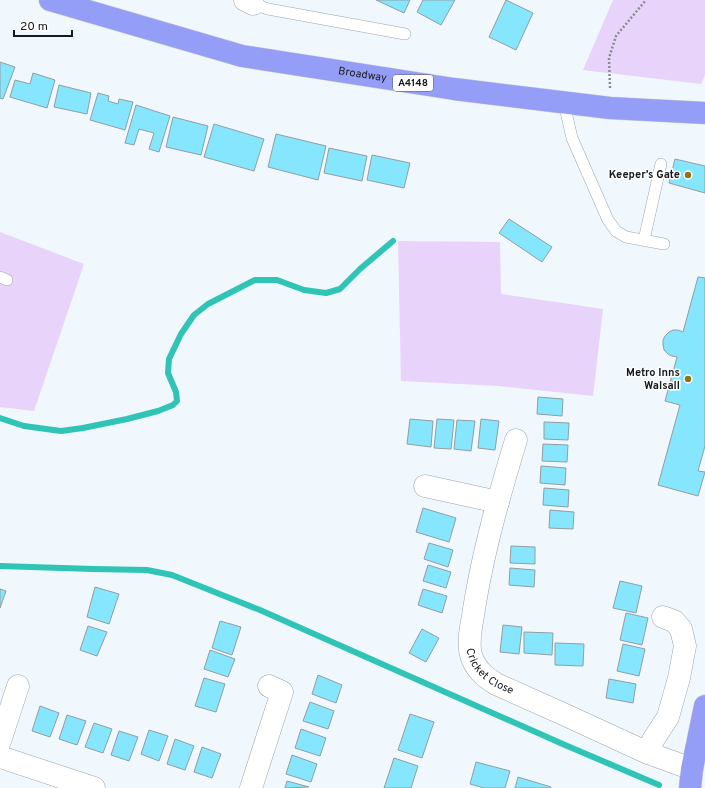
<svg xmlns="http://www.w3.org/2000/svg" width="705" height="788" viewBox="0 0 705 788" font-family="Overpass,sans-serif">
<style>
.green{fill:#e8d3fa}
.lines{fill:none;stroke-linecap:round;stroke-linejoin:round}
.stream{stroke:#2fc4b6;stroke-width:6}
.building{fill:#86e6fe;stroke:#929ea2}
.lane-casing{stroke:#9ca4ac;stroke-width:12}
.street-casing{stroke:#9ca4ac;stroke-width:23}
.highway-casing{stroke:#d1d1d2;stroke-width:23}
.path{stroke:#878c90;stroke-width:2.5;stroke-dasharray:2 2;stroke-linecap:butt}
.lane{stroke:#fff;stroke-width:11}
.street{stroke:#fff;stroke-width:22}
.highway{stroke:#959ef6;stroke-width:22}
.poi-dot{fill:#8d7418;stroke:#fff;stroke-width:1.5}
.labels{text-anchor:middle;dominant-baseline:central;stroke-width:3;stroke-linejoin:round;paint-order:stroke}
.shield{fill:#fff;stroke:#5d5f60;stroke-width:1}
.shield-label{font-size:10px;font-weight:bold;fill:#171a1c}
.street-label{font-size:11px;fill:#171a1c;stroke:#fff}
.poi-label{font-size:11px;font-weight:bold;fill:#171a1c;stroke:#fff;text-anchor:end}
</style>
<rect width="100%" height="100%" fill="#f0f7fd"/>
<path class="green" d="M 613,0 L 705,0 L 705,75 L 701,84 L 583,70 Z
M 0,232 L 84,264 L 34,411 L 0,407 Z
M 398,241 L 500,242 L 501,294 L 603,309 L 593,396 L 499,386 L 401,381 Z"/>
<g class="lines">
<path class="stream" d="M 0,418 L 24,426 L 61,431 L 83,428 L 127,419 L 158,411 L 173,405 L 177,401 L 176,392 L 168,373 L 169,359 L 181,334 L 194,315 L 208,304 L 255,280 L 277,280 L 304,290 L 326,293 L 340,289 L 360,269 L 393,241
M 0,566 L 93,569 L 147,570 L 172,575 L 260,610 L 565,745 L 659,785"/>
</g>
<path class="building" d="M 376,0 L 410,0 L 404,13 Z
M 423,0 L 455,0 L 441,25 L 417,12 Z
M 506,0 L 533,13 L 516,50 L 489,37 Z
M 0,62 L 15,67 L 3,99 L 0,98 Z
M 33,73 L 55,80 L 47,108 L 10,97 L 15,80 L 30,84 Z
M 59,85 L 91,93 L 87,114 L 54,107 Z
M 98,93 L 109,96 L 108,101 L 118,104 L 119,99 L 133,102 L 125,130 L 90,120 Z
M 136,105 L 170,116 L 159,152 L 149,149 L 154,133 L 139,129 L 134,145 L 125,143 Z
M 173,117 L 208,126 L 201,155 L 166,147 Z
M 214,124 L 264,139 L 254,171 L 204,157 Z
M 276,134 L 326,146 L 318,180 L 268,167 Z
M 329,148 L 367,156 L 362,181 L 324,173 Z
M 372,155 L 410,163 L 404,188 L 367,180 Z
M 675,159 L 705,166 L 705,193 L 669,183 Z
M 509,219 L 552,247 L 542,262 L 499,233 Z
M 698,277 L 705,278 L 705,446 L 698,471 L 705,472 L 698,496 L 658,485 L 680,405 L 665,401 L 677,357 L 672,356 L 668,354 L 664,350 L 663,345 L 663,340 L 665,336 L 669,332 L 673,330 L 678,330 L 683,332 Z
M 538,397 L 563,399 L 562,416 L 537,414 Z
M 410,419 L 433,421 L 431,447 L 407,444 Z
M 437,419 L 454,420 L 451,449 L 434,448 Z
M 481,419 L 499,421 L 495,450 L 478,448 Z
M 457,420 L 475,421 L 471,451 L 454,449 Z
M 544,422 L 569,423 L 568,440 L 544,439 Z
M 543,444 L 568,445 L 567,462 L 542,461 Z
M 541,466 L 566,468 L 565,485 L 540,483 Z
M 544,488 L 569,490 L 568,507 L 543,505 Z
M 423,508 L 456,518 L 449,542 L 416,532 Z
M 550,510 L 574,512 L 573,529 L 549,528 Z
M 429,543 L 453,550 L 448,567 L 424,559 Z
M 511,546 L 535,547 L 535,564 L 510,563 Z
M 428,565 L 451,572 L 446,588 L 423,581 Z
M 510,568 L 535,570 L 534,587 L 509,585 Z
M 620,581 L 642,586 L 636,613 L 613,608 Z
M 95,587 L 119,594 L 109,624 L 87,617 Z
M 0,589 L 6,591 L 0,608 Z
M 423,589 L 447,596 L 442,613 L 418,605 Z
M 626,613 L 648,618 L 642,645 L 620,640 Z
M 220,621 L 241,627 L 232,655 L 212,648 Z
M 503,625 L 522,627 L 519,654 L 500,652 Z
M 88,626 L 107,632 L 97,656 L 80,650 Z
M 422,629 L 439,638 L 426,662 L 409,653 Z
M 524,632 L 553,633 L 552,655 L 524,653 Z
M 555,643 L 584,644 L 583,666 L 555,665 Z
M 623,644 L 645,649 L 639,676 L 617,671 Z
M 210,650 L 235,659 L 228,677 L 204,669 Z
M 318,675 L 342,685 L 336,703 L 312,694 Z
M 204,678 L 225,684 L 216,712 L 195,706 Z
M 609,679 L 636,684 L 633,703 L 606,698 Z
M 310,702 L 334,711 L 328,729 L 303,721 Z
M 40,706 L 59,713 L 50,737 L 32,731 Z
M 410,714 L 434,722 L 422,758 L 398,750 Z
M 67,715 L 86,721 L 77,745 L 59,739 Z
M 94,723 L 112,729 L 103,753 L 85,747 Z
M 301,729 L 326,738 L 320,756 L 295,748 Z
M 149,730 L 168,736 L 159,761 L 141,754 Z
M 119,731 L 138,737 L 129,761 L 111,755 Z
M 175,739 L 194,746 L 185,770 L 167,764 Z
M 202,747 L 221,754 L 212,778 L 194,772 Z
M 292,755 L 317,764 L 311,782 L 286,774 Z
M 394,758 L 418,766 L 411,788 L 384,788 Z
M 476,762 L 510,771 L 505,788 L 484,788 L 470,784 Z
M 518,777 L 551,787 L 551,788 L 515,788 Z
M 287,781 L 309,787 L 285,788 Z"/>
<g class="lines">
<g class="lane-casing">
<path id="lane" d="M 253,4 L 268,9 L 405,34
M 564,103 L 572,138 L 608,220 L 616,231 L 626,237 L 664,244
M 644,240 L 661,164
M 0,277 L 7,280"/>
</g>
<g class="street-casing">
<g id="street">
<path d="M 245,0 L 253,4"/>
<path id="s1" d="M 516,440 C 499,496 483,552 474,609 C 472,624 467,641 471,655 C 475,669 485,677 496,684 L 561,713 L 648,753 L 692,769"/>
<path d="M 425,486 L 498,502"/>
<path d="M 0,741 L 18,686"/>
<path d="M 648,753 L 653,740 L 668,717 L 679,678 L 685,646 L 681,629 L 674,621 L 663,617"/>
<path d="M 0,757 L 94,788"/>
<path d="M 251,788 L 282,692 L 269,686"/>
</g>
</g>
<g class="highway-casing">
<g id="highway">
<path id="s2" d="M 50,0 L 242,56 L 454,89 L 610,108 L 705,113"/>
<path d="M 690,788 L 692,769 L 705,706"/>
</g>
</g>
<path class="path" d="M 610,88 L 609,58 L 616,36 L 646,0"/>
<use href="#lane" class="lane"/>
<use href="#street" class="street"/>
<use href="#highway" class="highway"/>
</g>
<g class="poi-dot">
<circle cx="688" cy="175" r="4"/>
<circle cx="688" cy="379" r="4"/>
</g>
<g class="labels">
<rect class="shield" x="393" y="75" width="40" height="16" rx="3"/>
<g class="shield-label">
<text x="413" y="83">A4148</text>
</g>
<g class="street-label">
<text stroke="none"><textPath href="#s2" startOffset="322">Broadway</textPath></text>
<text stroke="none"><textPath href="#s1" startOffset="246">Cricket Close</textPath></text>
</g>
<g class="poi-label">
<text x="680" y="175">Keeper’s Gate</text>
<text x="680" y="373">Metro Inns<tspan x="680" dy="13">Walsall</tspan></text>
</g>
</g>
<path d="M14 30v6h58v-6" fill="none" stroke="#171a1c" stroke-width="2"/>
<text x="20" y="30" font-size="12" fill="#171a1c" stroke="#ffffff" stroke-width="3" paint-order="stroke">20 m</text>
</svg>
